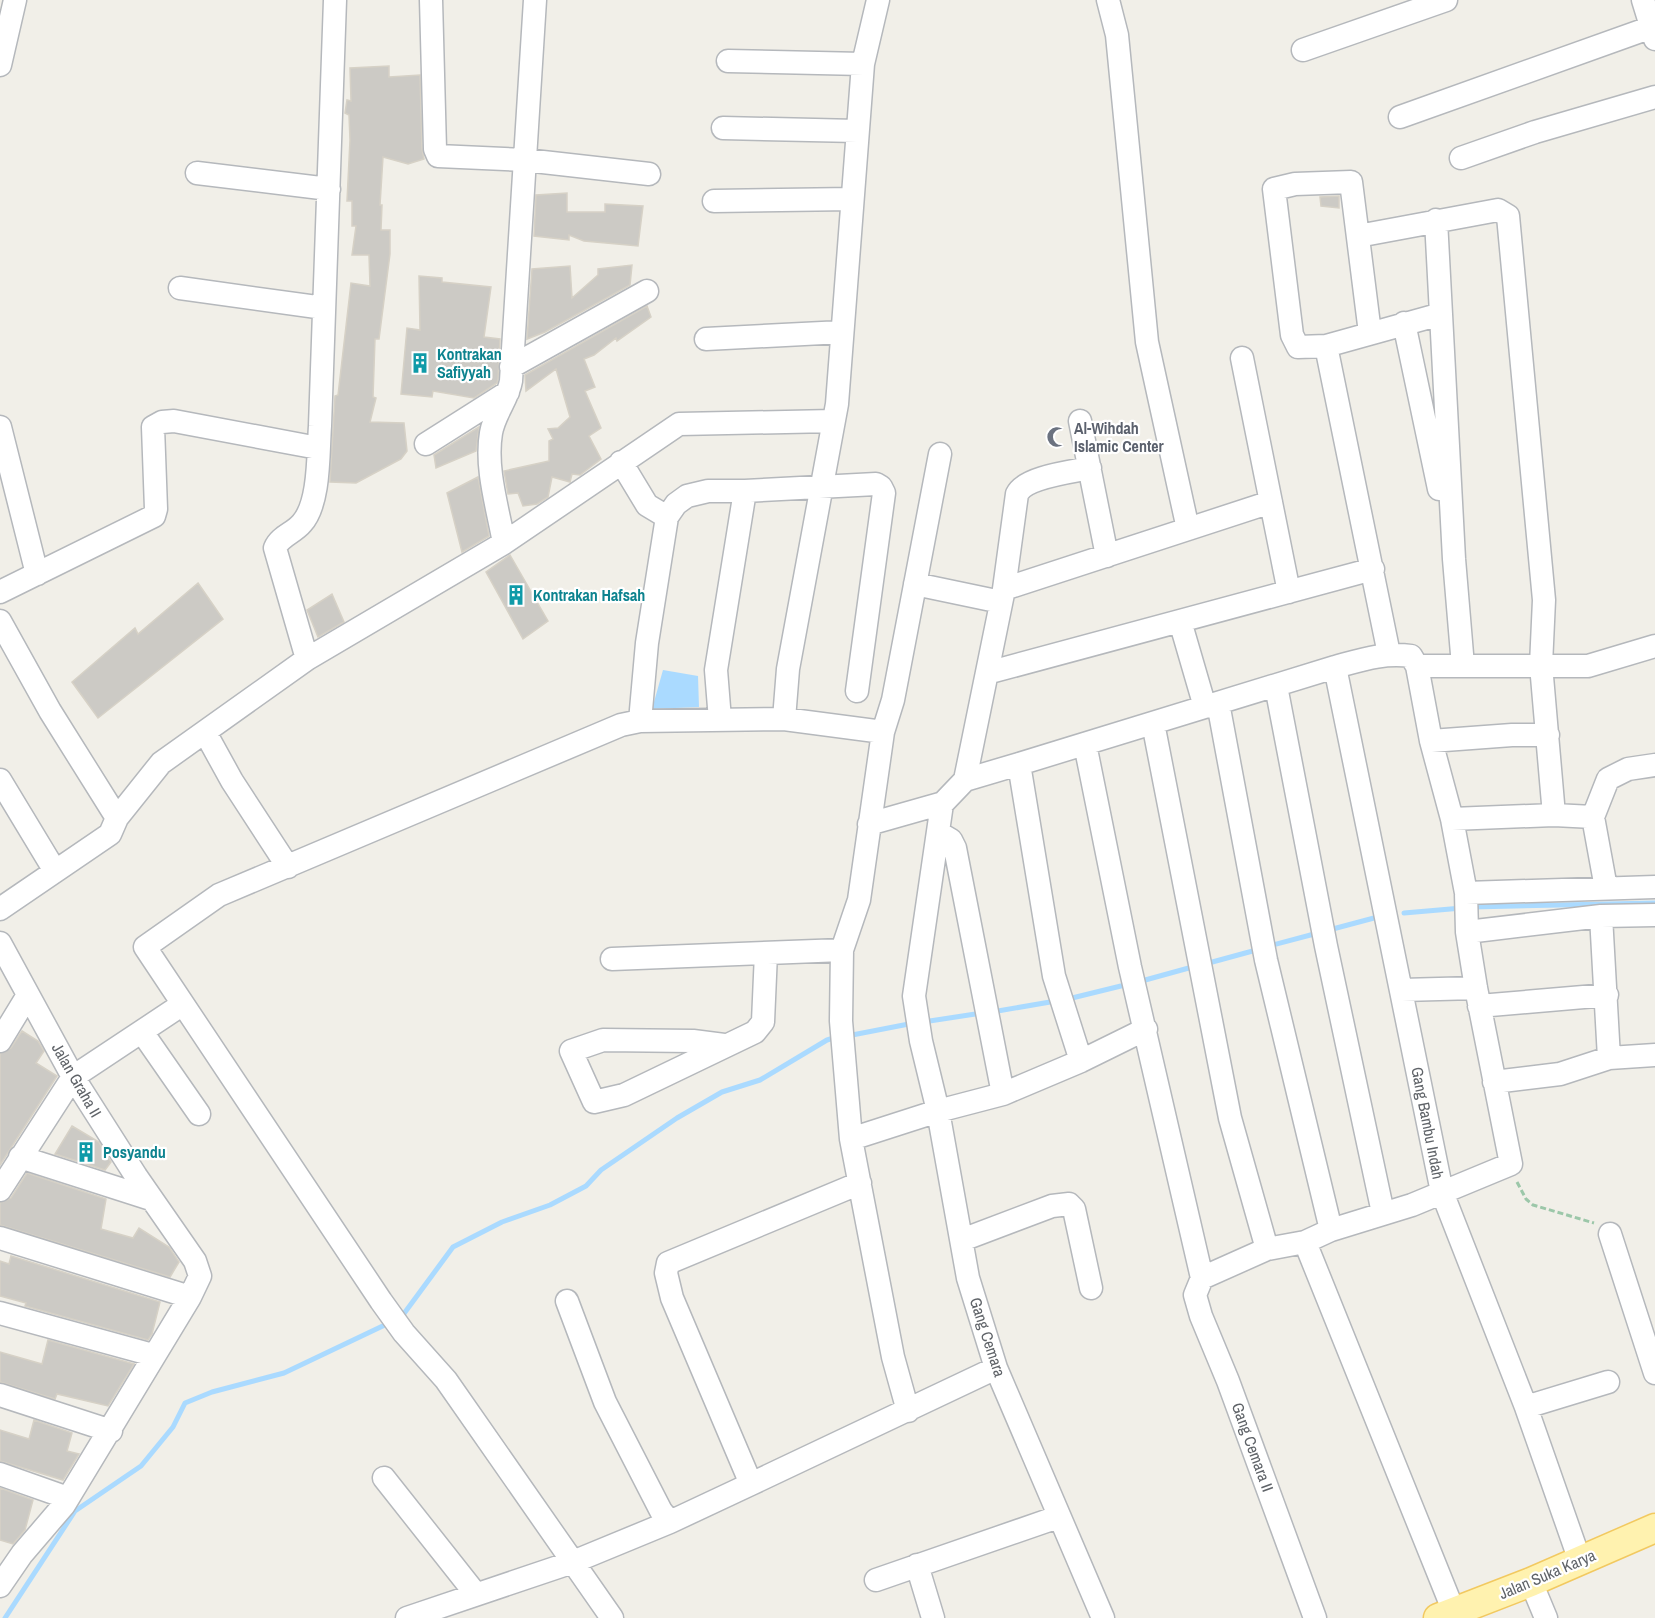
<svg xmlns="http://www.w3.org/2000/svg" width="1655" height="1618" viewBox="0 0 1655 1618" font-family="'Archivo Narrow',sans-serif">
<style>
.water{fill:#aadaff}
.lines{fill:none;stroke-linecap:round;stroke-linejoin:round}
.stream{stroke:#aadaff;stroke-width:5}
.building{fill:#cccac5;stroke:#d6d1c6;stroke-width:1.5}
.minor-casing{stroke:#b5b8bc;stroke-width:25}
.major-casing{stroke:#f2c960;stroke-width:31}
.path{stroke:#9cc7a9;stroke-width:3;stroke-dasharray:6 3;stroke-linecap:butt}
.minor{stroke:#fff;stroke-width:22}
.major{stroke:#fff2af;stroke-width:28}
.labels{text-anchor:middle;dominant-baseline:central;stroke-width:4.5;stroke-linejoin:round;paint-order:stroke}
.culture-label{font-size:16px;font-weight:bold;fill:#0d838f;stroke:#fff;text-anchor:start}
.worship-label{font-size:16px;font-weight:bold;fill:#5b616d;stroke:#fff;text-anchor:start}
.street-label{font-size:16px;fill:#5f6368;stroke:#fff}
</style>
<rect width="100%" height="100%" fill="#f1efe8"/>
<path class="water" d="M 663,670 L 698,676 L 699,707 L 652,709 Z"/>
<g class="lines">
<path class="stream" d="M 1472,907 L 1655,903
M 1404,913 L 1462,908
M 1329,930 L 1374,918
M 1269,946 L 1318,933
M 1205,964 L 1260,949
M 1138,982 L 1196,966
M 1068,999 L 1129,984
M 992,1012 L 1056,1001
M 923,1022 L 982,1013
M 847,1036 L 914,1023
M 400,1319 L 453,1247 L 502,1222 L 550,1205 L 586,1186 L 601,1170 L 677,1118 L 722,1092 L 760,1080 L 827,1040 L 837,1037
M 5,1618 L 75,1511 L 141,1466 L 173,1427 L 185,1403 L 212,1392 L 284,1373 L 389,1323"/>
</g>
<path class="building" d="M 389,66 L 389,77 L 420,75 L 422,149 L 424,159 L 408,164 L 383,157 L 380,205 L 382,205 L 381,230 L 390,230 L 390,254 L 379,339 L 375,339 L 373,397 L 376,398 L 370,422 L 404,423 L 407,451 L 401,459 L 356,483 L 330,482 L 335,396 L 338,395 L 351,283 L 370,286 L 369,255 L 352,255 L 356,226 L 352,226 L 352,201 L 347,201 L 350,140 L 349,115 L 345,113 L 347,100 L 351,101 L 350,68 Z
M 567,193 L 567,212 L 605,212 L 605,204 L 643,206 L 638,246 L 584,241 L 569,235 L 569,240 L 534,236 L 536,195 Z
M 1339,196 L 1339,208 L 1321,206 L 1320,197 Z
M 632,265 L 630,285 L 545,332 L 527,339 L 532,269 L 570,266 L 572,298 L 598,275 L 598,269 Z
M 419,276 L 442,278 L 442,282 L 491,287 L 484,337 L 500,339 L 498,379 L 497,383 L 474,398 L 433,391 L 432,397 L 401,394 L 407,328 L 420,330 Z
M 647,306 L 651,317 L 617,341 L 616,338 L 594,355 L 584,359 L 595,387 L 585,391 L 601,428 L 589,436 L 601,459 L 580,475 L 572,474 L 570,482 L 552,477 L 548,497 L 537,504 L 523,506 L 518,493 L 508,494 L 504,471 L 549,461 L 549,441 L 553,439 L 548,429 L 558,428 L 570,417 L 556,369 L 526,391 L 525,375 Z
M 479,427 L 476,451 L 436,468 L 434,455 Z
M 478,477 L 489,536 L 462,552 L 447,493 Z
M 510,555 L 548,621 L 523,639 L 486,572 Z
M 198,583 L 223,619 L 98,718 L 72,682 L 135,628 L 138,634 Z
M 332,594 L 344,622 L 318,637 L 307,610 Z
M 22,1031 L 38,1041 L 44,1051 L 36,1063 L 57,1076 L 0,1165 L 0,1054 L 11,1048 Z
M 72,1126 L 99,1142 L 111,1162 L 105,1170 L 55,1154 Z
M 27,1173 L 106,1199 L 101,1229 L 133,1238 L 139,1228 L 169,1247 L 179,1262 L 170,1277 L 0,1225 L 0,1203 L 11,1198 Z
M 11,1256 L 160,1302 L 152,1334 L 148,1340 L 25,1306 L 26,1303 L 0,1296 L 0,1261 L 9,1264 Z
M 48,1340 L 134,1364 L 108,1406 L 57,1394 L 55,1399 L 0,1382 L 0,1352 L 42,1364 Z
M 34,1420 L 72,1433 L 67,1451 L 79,1454 L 63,1480 L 0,1461 L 0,1430 L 29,1439 Z
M 0,1488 L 33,1500 L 25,1530 L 13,1544 L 0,1540 Z"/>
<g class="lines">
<g class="minor-casing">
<path id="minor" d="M 431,0 L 435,149 L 438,156 L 525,160 L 649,174
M 1108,0 L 1117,35 L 1147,342 L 1188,529
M 1643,0 L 1655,39
M 1303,50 L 1446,0
M 728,61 L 863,64
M 0,65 L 15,0
M 1400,117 L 1652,27
M 723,128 L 857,131
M 1461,158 L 1535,132 L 1655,97
M 197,173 L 329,189
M 714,201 L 852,199
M 1436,220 L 1454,559 L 1463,666
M 1358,236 L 1498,210 L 1508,216 L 1544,600 L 1541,665 L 1554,815
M 180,288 L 324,308
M 1404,323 L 1439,489
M 1370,333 L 1351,182 L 1295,184 L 1274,189 L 1292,335 L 1298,347 L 1326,346 L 1441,314
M 706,339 L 842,332
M 1326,346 L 1389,654
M 1242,358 L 1289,592
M 511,367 L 647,291
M 1080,421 L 1107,556
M 0,427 L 37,574
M 426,444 L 508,392
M 621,462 L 647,505 L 667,517
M 504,543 C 498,509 485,468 491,433 C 494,414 508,399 511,381 L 535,0
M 915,584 L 1001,602
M 1004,589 L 1271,502
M 0,592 L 154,516 L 156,509 L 153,427 L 162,422 L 174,421 L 318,448
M 0,621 L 50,711 L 117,818
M 1180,621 L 1205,707
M 307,659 L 275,548 C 280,536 294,533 302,523 C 320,503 318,453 320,426 L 335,0
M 1417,666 L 1588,666 L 1655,646
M 1335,667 L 1442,1192 L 1526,1407 L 1580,1561
M 987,673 L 1373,569
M 1276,686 L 1326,946 L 1383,1213
M 1218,703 L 1266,960 L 1331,1230
M 784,719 L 788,669 L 837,404 L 863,64 L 878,0
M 720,720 L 716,670 L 745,491
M 640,721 L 647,643 L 667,517 L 676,504 L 687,496 L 708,491 L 745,491 L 876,484 L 881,487 L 884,493 L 857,691
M 1153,723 L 1230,1118 L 1267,1249
M 205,732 L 232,781 L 288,867
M 1431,741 L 1512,735 L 1548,735
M 0,780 L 55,871
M 965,780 L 1019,764
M 942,804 L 914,996 L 921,1041 L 938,1111 L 968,1278 L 996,1368 L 1103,1618
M 1593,817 L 1608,779 L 1628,769 L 1655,765
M 1452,819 L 1554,815 L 1593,817 L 1606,888
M 869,824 L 943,803 L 965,780 L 1004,589 L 1017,494 C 1025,477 1071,472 1090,468
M 939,833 L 951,840 L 955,848 L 1003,1094
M 1466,893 L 1655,887
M 0,909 L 110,834 L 117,818 L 161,763 L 307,659 L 504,543 L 679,424 L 833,421
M 1601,916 L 1609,1058
M 1467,932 L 1601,916 L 1655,915
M 0,943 L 73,1077 L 136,1176 L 195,1261 L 200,1276 L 190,1297 L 0,1238
M 612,959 L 842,950
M 1402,990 L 1476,988
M 1479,1006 L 1607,995
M 142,1032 L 199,1114
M 0,1041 L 28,995
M 724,1045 L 693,1041 L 603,1040 L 571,1051 L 594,1102 L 624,1095 L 755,1032 L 763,1022 L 766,953
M 1081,1061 L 1054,976 L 1019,764 L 1335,667 C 1361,660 1384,652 1411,656 L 1417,666 L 1431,741 L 1452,819 L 1466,893 L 1467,932 L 1476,988 L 1511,1164 L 1412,1205 L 1331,1230 L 1305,1242 L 1267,1249 L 1202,1278 L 1130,967 L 1085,744
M 1494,1082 L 1560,1074 L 1609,1058 L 1655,1055
M 851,1139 L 938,1111 L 1003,1094 L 1081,1061 L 1146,1029
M 20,1157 L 151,1199
M 0,1190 L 73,1077 L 183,1004
M 1610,1234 L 1655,1373
M 962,1240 L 1052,1206 L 1069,1204 L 1074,1209 L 1091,1288
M 1305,1242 L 1454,1612
M 1202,1278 L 1195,1295 L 1201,1316 L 1228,1381 L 1315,1618
M 0,1313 L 153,1355
M 0,1395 L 111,1431
M 1526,1407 L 1608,1382
M 908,1411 L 893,1357 L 851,1139 L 841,1021 L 842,950 L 859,900 L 883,732 L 893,700 L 940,454
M 0,1474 L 68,1498
M 384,1478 L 475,1593
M 751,1484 L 996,1368
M 670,1522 L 751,1484 L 672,1298 L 666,1273 L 668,1263 L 860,1183
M 917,1565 L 933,1618
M 876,1580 L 1058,1517
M 1531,1582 L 1546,1618
M 0,1586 L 22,1554 L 64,1505 L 190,1297
M 407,1618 L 573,1562 L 670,1522 L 661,1511 L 605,1402 L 567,1301
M 612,1618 L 446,1380 L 404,1333 L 381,1301 L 145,947 L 219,895 L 621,725 L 640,721 L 784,719 L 883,732"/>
</g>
<g class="major-casing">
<path id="major" d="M 1438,1618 L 1531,1582 L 1655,1528"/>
</g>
<path class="path" d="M 1517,1182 L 1526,1199 L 1533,1205 L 1594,1223"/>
<use href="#minor" class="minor"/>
<use href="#major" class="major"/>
</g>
<defs>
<g id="building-bare" transform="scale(1.62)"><path d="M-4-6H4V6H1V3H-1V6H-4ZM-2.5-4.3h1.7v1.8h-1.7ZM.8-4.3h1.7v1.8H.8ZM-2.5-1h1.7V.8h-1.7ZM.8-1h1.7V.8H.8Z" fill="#0f9aa8" stroke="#fff" stroke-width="2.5" paint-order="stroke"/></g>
<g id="mosque-bare" transform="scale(1.62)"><path d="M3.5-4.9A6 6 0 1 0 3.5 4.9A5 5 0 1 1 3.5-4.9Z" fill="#6b7280" stroke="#fff" stroke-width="2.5" paint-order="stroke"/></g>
</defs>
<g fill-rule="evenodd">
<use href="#building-bare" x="420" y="363"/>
<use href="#mosque-bare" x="1057" y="437"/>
<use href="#building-bare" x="516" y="595"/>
<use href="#building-bare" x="86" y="1152"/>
</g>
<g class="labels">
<g class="culture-label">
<text x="437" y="354">Kontrakan<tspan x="437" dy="18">Safiyyah</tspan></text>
<text x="533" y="595">Kontrakan Hafsah</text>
<text x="103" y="1152">Posyandu</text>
</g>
<g class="worship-label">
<text x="1074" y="428">Al-Wihdah<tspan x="1074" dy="18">Islamic Center</tspan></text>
</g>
<g class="street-label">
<text transform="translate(77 1080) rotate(60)">Jalan Graha II</text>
<text transform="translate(1428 1123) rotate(79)">Gang Bambu Indah</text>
<text transform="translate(988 1337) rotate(72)">Gang Cemara</text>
<text transform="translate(1253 1447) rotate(70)">Gang Cemara II</text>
<text transform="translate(1547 1574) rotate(-23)">Jalan Suka Karya</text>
</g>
</g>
</svg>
